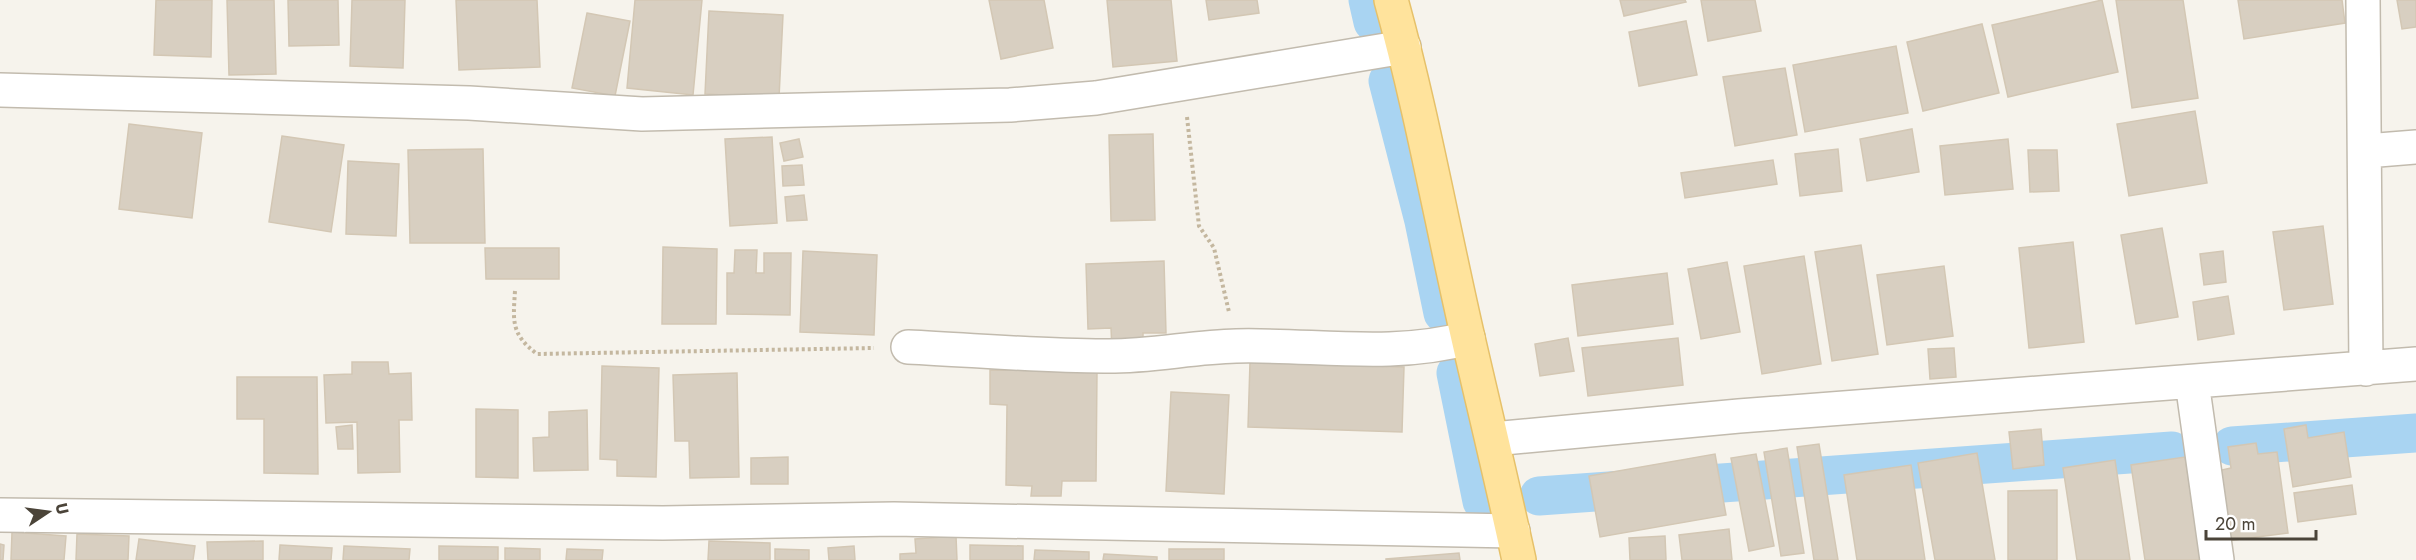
<svg xmlns="http://www.w3.org/2000/svg" width="2416" height="560" viewBox="0 0 2416 560" font-family="Jost,sans-serif">
<style>
.lines{fill:none;stroke-linecap:round;stroke-linejoin:round}
.stream{stroke:#a9d4f2;stroke-width:10}
.canal{stroke:#a9d4f2;stroke-width:39}
.building{fill:#d8cfc1;stroke:#d3c7b4;stroke-width:1.5}
.minor-casing{stroke:#c2bbae;stroke-width:36}
.major-casing{stroke:#e6c16a;stroke-width:36}
.path{stroke:#c4b79f;stroke-width:4;stroke-dasharray:3 3;stroke-linecap:butt}
.minor{stroke:#fff;stroke-width:33}
.major{stroke:#ffe39c;stroke-width:33}
</style>
<rect width="100%" height="100%" fill="#f6f3ec"/>
<g class="lines">
<path class="stream" d="M 1467,425 L 1470,425"/>
<path class="canal" d="M 1368,0 L 1373,22
M 1388,81 L 1424,221 L 1443,313
M 1456,373 L 1482,501 L 1485,500
M 2232,446 L 2416,433
M 1539,496 L 2172,451"/>
</g>
<path class="building" d="M 156,0 L 212,0 L 211,57 L 154,55 Z
M 227,0 L 274,0 L 276,74 L 229,75 Z
M 288,0 L 338,0 L 339,45 L 289,46 Z
M 352,0 L 405,0 L 403,68 L 350,66 Z
M 456,0 L 537,0 L 540,67 L 459,70 Z
M 635,0 L 702,0 L 693,95 L 627,88 Z
M 989,0 L 1044,0 L 1053,48 L 1001,59 Z
M 1107,0 L 1171,0 L 1177,61 L 1113,67 Z
M 1206,0 L 1257,0 L 1259,13 L 1209,20 Z
M 1620,0 L 1685,0 L 1686,2 L 1624,16 Z
M 1701,0 L 1755,0 L 1761,31 L 1708,41 Z
M 2102,0 L 2118,72 L 2008,97 L 1992,25 Z
M 2116,0 L 2183,0 L 2198,98 L 2132,108 Z
M 2238,0 L 2342,0 L 2345,23 L 2244,39 Z
M 2397,0 L 2416,0 L 2416,27 L 2402,29 Z
M 709,11 L 783,15 L 779,98 L 705,94 Z
M 587,13 L 630,21 L 615,96 L 572,88 Z
M 1686,21 L 1697,75 L 1639,86 L 1629,32 Z
M 1982,24 L 1999,93 L 1923,111 L 1907,42 Z
M 1896,46 L 1908,113 L 1805,132 L 1793,65 Z
M 1785,68 L 1797,135 L 1735,146 L 1723,77 Z
M 2195,111 L 2207,183 L 2129,196 L 2117,124 Z
M 129,124 L 202,133 L 192,218 L 119,209 Z
M 1912,129 L 1919,172 L 1867,181 L 1860,139 Z
M 1153,134 L 1155,220 L 1111,221 L 1109,135 Z
M 282,136 L 344,145 L 331,232 L 269,222 Z
M 772,137 L 777,223 L 730,226 L 725,139 Z
M 799,139 L 803,157 L 784,161 L 780,143 Z
M 2008,139 L 2013,189 L 1945,195 L 1940,146 Z
M 483,149 L 485,243 L 410,243 L 408,150 Z
M 1838,149 L 1842,191 L 1800,196 L 1795,154 Z
M 2028,150 L 2057,150 L 2059,191 L 2030,192 Z
M 1773,160 L 1777,184 L 1685,198 L 1681,173 Z
M 348,161 L 399,164 L 396,236 L 346,234 Z
M 802,165 L 804,185 L 783,186 L 782,166 Z
M 804,195 L 807,220 L 787,221 L 785,197 Z
M 2323,226 L 2333,304 L 2284,310 L 2273,232 Z
M 2162,228 L 2178,317 L 2136,324 L 2121,235 Z
M 2073,242 L 2084,342 L 2029,348 L 2019,248 Z
M 1861,245 L 1878,354 L 1832,361 L 1815,252 Z
M 663,247 L 717,249 L 716,324 L 662,324 Z
M 485,248 L 559,248 L 559,279 L 486,279 Z
M 735,250 L 757,250 L 756,273 L 764,273 L 764,253 L 791,253 L 790,315 L 727,314 L 727,273 L 734,273 Z
M 803,251 L 877,255 L 874,335 L 800,332 Z
M 2223,251 L 2226,282 L 2204,285 L 2200,254 Z
M 1804,256 L 1821,364 L 1762,374 L 1744,266 Z
M 1164,261 L 1166,333 L 1143,333 L 1143,348 L 1112,349 L 1111,328 L 1088,329 L 1086,264 Z
M 1727,262 L 1740,332 L 1701,339 L 1688,269 Z
M 1944,266 L 1953,336 L 1887,345 L 1877,275 Z
M 1667,273 L 1673,324 L 1578,336 L 1572,285 Z
M 2228,296 L 2234,334 L 2198,340 L 2193,302 Z
M 1568,338 L 1574,371 L 1540,376 L 1535,344 Z
M 1678,338 L 1683,385 L 1588,396 L 1582,348 Z
M 1954,348 L 1956,377 L 1930,379 L 1928,349 Z
M 352,362 L 388,362 L 389,374 L 411,373 L 412,420 L 399,420 L 400,472 L 358,473 L 357,422 L 326,423 L 324,375 L 352,374 Z
M 1250,362 L 1404,367 L 1402,432 L 1248,427 Z
M 602,366 L 659,368 L 656,477 L 617,476 L 617,460 L 600,459 Z
M 990,370 L 1097,371 L 1096,481 L 1062,481 L 1061,496 L 1031,496 L 1032,486 L 1006,485 L 1007,405 L 990,404 Z
M 737,373 L 739,477 L 690,478 L 689,441 L 675,441 L 673,375 Z
M 237,377 L 317,377 L 318,474 L 264,473 L 264,419 L 237,419 Z
M 1171,392 L 1229,395 L 1224,494 L 1166,491 Z
M 476,409 L 518,410 L 518,478 L 476,477 Z
M 587,410 L 588,470 L 534,471 L 533,438 L 549,437 L 549,412 Z
M 352,425 L 353,449 L 338,449 L 336,427 Z
M 2306,425 L 2308,438 L 2344,432 L 2351,477 L 2293,487 L 2284,429 Z
M 2041,429 L 2044,465 L 2013,469 L 2009,432 Z
M 2256,443 L 2258,454 L 2277,452 L 2288,533 L 2227,541 L 2217,471 L 2231,468 L 2228,447 Z
M 1819,444 L 1838,560 L 1814,560 L 1797,447 Z
M 1787,448 L 1804,553 L 1781,556 L 1764,452 Z
M 1977,453 L 1995,560 L 1935,560 L 1918,463 Z
M 1715,454 L 1726,515 L 1600,537 L 1589,476 Z
M 1756,454 L 1774,546 L 1749,551 L 1731,458 Z
M 788,457 L 788,484 L 751,484 L 751,458 Z
M 2185,457 L 2201,560 L 2145,560 L 2131,465 Z
M 2115,460 L 2130,560 L 2077,560 L 2063,468 Z
M 1911,465 L 1925,560 L 1857,560 L 1844,475 Z
M 2352,485 L 2356,514 L 2298,522 L 2294,493 Z
M 2057,490 L 2057,560 L 2008,560 L 2008,491 Z
M 1729,529 L 1732,560 L 1682,560 L 1679,535 Z
M 12,532 L 66,536 L 64,560 L 11,560 Z
M 77,534 L 129,536 L 128,560 L 76,560 Z
M 956,536 L 957,560 L 900,560 L 900,554 L 916,553 L 915,539 Z
M 1665,536 L 1666,560 L 1630,560 L 1629,538 Z
M 139,539 L 195,546 L 193,560 L 136,560 Z
M 263,541 L 263,560 L 208,560 L 207,542 Z
M 709,541 L 770,543 L 770,560 L 708,560 Z
M 0,544 L 4,545 L 3,560 L 0,560 Z
M 280,545 L 332,548 L 331,560 L 279,560 Z
M 970,545 L 1023,546 L 1023,560 L 970,560 Z
M 344,546 L 410,549 L 409,560 L 343,560 Z
M 439,546 L 498,547 L 498,560 L 439,560 Z
M 854,546 L 855,560 L 829,560 L 828,548 Z
M 505,548 L 540,549 L 540,560 L 505,560 Z
M 567,549 L 603,550 L 602,560 L 566,560 Z
M 775,549 L 809,550 L 809,560 L 775,560 Z
M 1169,549 L 1224,549 L 1224,560 L 1169,560 Z
M 1035,550 L 1089,552 L 1089,560 L 1034,560 Z
M 1459,553 L 1460,560 L 1386,560 L 1386,559 Z
M 1104,554 L 1157,557 L 1157,560 L 1103,560 Z"/>
<g class="lines">
<g class="minor-casing">
<path id="minor" d="M 2363,0 L 2366,369
M 0,90 L 469,103 L 642,114 L 1010,105 L 1096,98 L 1404,47
M 2366,151 L 2416,147
M 908,347 C 973,350 1039,356 1104,356 C 1148,357 1192,347 1236,346 C 1314,344 1391,359 1468,338
M 2192,382 L 2217,560
M 1493,439 L 1739,416 L 2416,364
M 0,515 L 663,523 L 894,519 L 1513,531"/>
</g>
<g class="major-casing">
<path id="major" d="M 1391,0 C 1422,112 1442,225 1468,338 C 1485,412 1503,486 1519,560"/>
</g>
<path class="path" d="M 1187,117 L 1199,226 L 1214,248 L 1229,312
M 515,291 C 513,322 511,334 537,354 L 874,348"/>
<use href="#minor" class="minor"/>
<use href="#major" class="major"/>
</g>
<g transform="translate(48 512) rotate(77)" stroke="#ffffff" stroke-width="4.5" paint-order="stroke">
<path d="M0-4.5L10 22L0 15L-10 22Z" fill="#4b4439"/>
<text y="-9" font-size="16" font-weight="bold" text-anchor="middle" fill="#4b4439">U</text>
</g>
<path d="M2206 530v9h110v-9" fill="none" stroke="#4b4439" stroke-width="3"/>
<text x="2215" y="530" font-size="18" fill="#4b4439" stroke="#ffffff" stroke-width="4.5" paint-order="stroke">20 m</text>
</svg>
